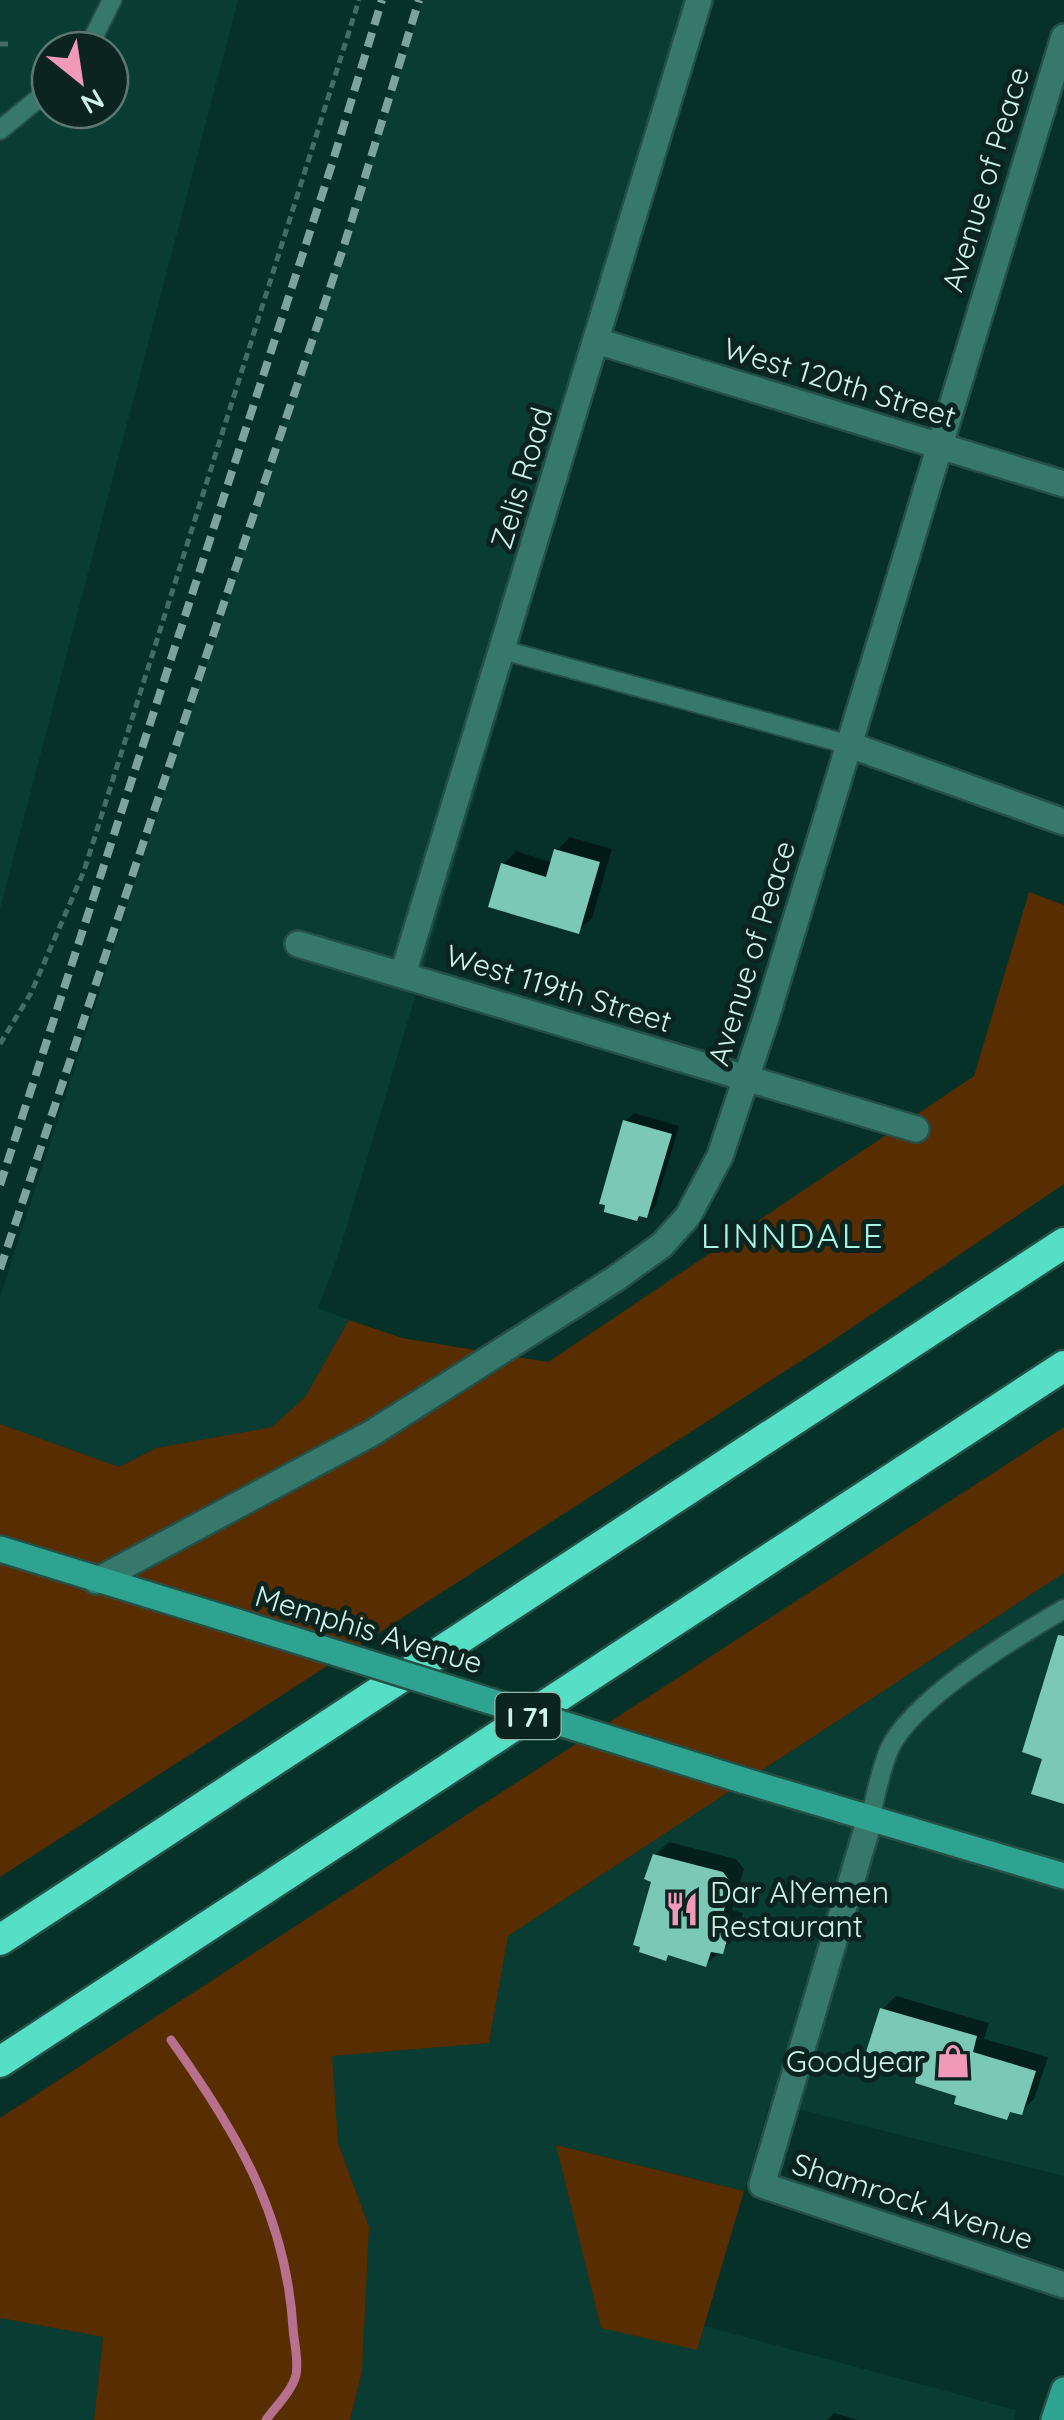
<svg xmlns="http://www.w3.org/2000/svg" width="1064" height="2420" viewBox="0 0 1064 2420" font-family="Quicksand,sans-serif">
<style>
.built{fill:#093c33;fill-rule:evenodd}
.green{fill:#582d02}
.shadow{fill:#0007}
.lines{fill:none;stroke-linecap:round;stroke-linejoin:round}
.stream{stroke:#b6718f;stroke-width:9}
.building{fill:#7cc8b7}
.lane-casing{stroke:#255048;stroke-width:22}
.street-casing{stroke:#255048;stroke-width:30}
.secondary-casing{stroke:#255048;stroke-width:30}
.highway-casing{stroke:#255048;stroke-width:35}
.path{stroke:#436d64;stroke-width:5;stroke-dasharray:8 5;stroke-linecap:butt}
.lane{stroke:#36786b;stroke-width:18}
.street{stroke:#36786b;stroke-width:25}
.secondary{stroke:#2ea490;stroke-width:25}
.highway{stroke:#55e0c6;stroke-width:30}
.rail{stroke:#7ca49b;stroke-width:8;stroke-dasharray:15 8;stroke-linecap:butt}
.secondary-bridge-casing{stroke:#255048;stroke-width:30;stroke-linecap:butt}
.secondary-bridge{stroke:#2ea490;stroke-width:25}
.labels{text-anchor:middle;dominant-baseline:central;stroke-width:10;stroke-linejoin:round;paint-order:stroke}
.shield{fill:#0c241f;stroke:#94b5ac;stroke-width:2.5}
.shield-label{font-size:28px;font-weight:bold;fill:#cef3e9}
.street-label{font-size:30px;fill:#cef3e9;stroke:#0c241f}
.poi-label{font-size:30px;fill:#cef3e9;stroke:#0c241f;text-anchor:start}
.quarter-label{font-size:35px;letter-spacing:2.5px;fill:#a8f5e3;stroke:#0c241f}
</style>
<rect width="100%" height="100%" fill="#053129"/>
<path class="built" d="M 0,0 L 238,0 L 0,909 ZM 50,50 L 110,50 L 110,110 L 50,110 Z
M 422,0 L 711,0 L 338,1256 L 318,1308 L 349,1320 L 305,1397 L 272,1427 L 156,1448 L 119,1467 L 0,1424 L 0,1297 Z
M 1064,1573 L 1064,2176 L 770,2102 L 744,2191 L 557,2145 L 697,2350 L 704,2326 L 1016,2410 L 1014,2420 L 350,2420 L 362,2372 L 369,2227 L 338,2143 L 331,2056 L 489,2043 L 508,1936 Z
M 0,2318 L 103,2337 L 94,2420 L 0,2420 Z"/>
<path class="green" d="M 1029,892 L 1064,905 L 1064,1184 L 832,1341 L 0,1877 L 0,1424 L 119,1467 L 156,1448 L 272,1427 L 305,1397 L 349,1320 L 402,1338 L 548,1362 L 974,1076 Z
M 1064,1427 L 1064,1573 L 508,1936 L 489,2043 L 332,2056 L 338,2143 L 369,2227 L 362,2372 L 350,2420 L 94,2420 L 103,2337 L 0,2318 L 0,2118 Z
M 556,2145 L 744,2191 L 697,2350 L 601,2328 Z"/>
<path class="shadow" d="M 570,837 L 612,849 L 592,918 L 578,931 L 503,865 L 516,851 L 553,863 L 557,850 Z
M 634,1113 L 679,1126 L 655,1207 L 647,1215 L 626,1121 Z
M 669,1842 L 736,1859 L 744,1869 L 732,1910 L 743,1913 L 736,1938 L 706,1964 L 671,1953 L 666,1958 L 654,1880 L 655,1855 Z
M 896,1996 L 989,2023 L 984,2039 L 1048,2057 L 1034,2099 L 1021,2112 L 1013,2110 L 1007,2117 L 959,2094 L 921,2068 L 882,2010 Z
M 834,2413 L 858,2420 L 827,2420 Z"/>
<g class="lines">
<path class="stream" d="M 171,2040 C 236,2131 286,2214 293,2328 C 294,2343 299,2360 296,2375 C 292,2391 276,2406 266,2420"/>
</g>
<path class="building" d="M 554,849 L 600,862 L 579,934 L 488,907 L 501,863 L 546,877 Z
M 623,1120 L 672,1134 L 647,1218 L 639,1216 L 637,1221 L 604,1212 L 605,1205 L 599,1204 Z
M 1058,1635 L 1064,1636 L 1064,1804 L 1031,1794 L 1042,1759 L 1022,1752 Z
M 653,1854 L 723,1872 L 732,1884 L 720,1923 L 731,1926 L 723,1954 L 711,1952 L 706,1967 L 668,1955 L 666,1961 L 639,1952 L 640,1947 L 633,1945 L 651,1882 L 644,1879 Z
M 880,2008 L 977,2036 L 973,2052 L 1036,2071 L 1022,2115 L 1010,2112 L 1007,2120 L 954,2104 L 956,2096 L 915,2083 L 918,2070 L 866,2052 Z"/>
<g class="lines">
<g class="lane-casing">
<path id="lane" d="M 87,50 L 112,0
M 0,130 L 50,89
M 503,650 L 850,745
M 870,1818 C 876,1796 880,1771 889,1750 C 911,1700 1016,1637 1064,1609"/>
</g>
<g class="street-casing">
<path id="street" d="M 597,341 L 1064,484
M 850,745 L 1064,822
M 298,944 L 916,1129
M 403,974 L 699,0
M 96,1581 L 372,1433 L 615,1279 L 662,1245 L 688,1216 L 720,1156 L 766,1018 L 1064,37
M 870,1818 L 762,2185 L 1064,2285"/>
</g>
<g class="secondary-casing">
<path id="secondary" d="M 0,1549 L 234,1621
M 742,1780 L 1064,1876
M 1054,2420 L 1064,2390"/>
</g>
<g class="highway-casing">
<path id="highway" d="M 0,1940 L 1064,1243
M 0,2062 L 1064,1366"/>
</g>
<path class="path" d="M 0,44 L 9,44
M 0,1044 L 31,993 L 84,871 L 359,0"/>
<use href="#lane" class="lane"/>
<use href="#street" class="street"/>
<use href="#secondary" class="secondary"/>
<use href="#highway" class="highway"/>
<path class="rail" d="M 0,1185 L 332,164 L 382,0
M 0,1269 L 343,249 L 419,0"/>
<g class="secondary-bridge-casing">
<path id="secondary-bridge" d="M 234,1621 L 742,1780"/>
</g>
<use href="#secondary-bridge" class="secondary-bridge"/>
</g>
<defs>
<g id="restaurant-bare" transform="scale(2.7)"><path d="M-5-6h1v4h1v-4h1v4h1v-4h1v5L-1.5 .5V6h-2V.5L-5-1ZM5-6V6H3V1.5H1.5Q1.5-4 5-6Z" fill="#f09ab7" stroke="#0c241f" stroke-width="2.5" paint-order="stroke"/></g>
<g id="shop-bare" transform="scale(2.7)"><path d="M-5-2.5h2.3a2.7 3.5 0 0 1 5.4 0H5L5.5 6h-11ZM-1.5-2.5h3a1.5 2.3 0 0 0-3 0Z" fill="#f09ab7" stroke="#0c241f" stroke-width="2.5" paint-order="stroke"/></g>
</defs>
<g fill-rule="evenodd">
<use href="#restaurant-bare" x="682" y="1909"/>
<use href="#shop-bare" x="953" y="2061"/>
</g>
<g class="labels">
<rect class="shield" x="495.5" y="1693" width="65" height="46" rx="8"/>
<g class="shield-label">
<text x="528" y="1716">I 71</text>
</g>
<g class="street-label">
<text transform="translate(985 179) rotate(-73)">Avenue of Peace</text>
<text transform="translate(840 382) rotate(17)">West 120th Street</text>
<text transform="translate(521 478) rotate(-73)">Zelis Road</text>
<text transform="translate(751 953) rotate(-73)">Avenue of Peace</text>
<text transform="translate(559 988) rotate(17)">West 119th Street</text>
<text transform="translate(369 1629) rotate(17)">Memphis Avenue</text>
<text transform="translate(913 2201) rotate(18)">Shamrock Avenue</text>
</g>
<g class="poi-label">
<text x="710" y="1892">Dar AlYemen<tspan x="710" dy="34">Restaurant</tspan></text>
<text x="925" y="2061" text-anchor="end">Goodyear</text>
</g>
<g class="quarter-label">
<text x="793" y="1235">LINNDALE</text>
</g>
</g>
<g transform="translate(80 80) rotate(150)"><circle r="48" fill="#0c241f" stroke="#5a7770" stroke-width="2.5"/>
<path d="M0-8L18 38L0 25L-18 38Z" fill="#f09ab7"/>
<text y="-15" font-size="28" font-weight="bold" text-anchor="middle" fill="#cef3e9">N</text>
</g>
</svg>
